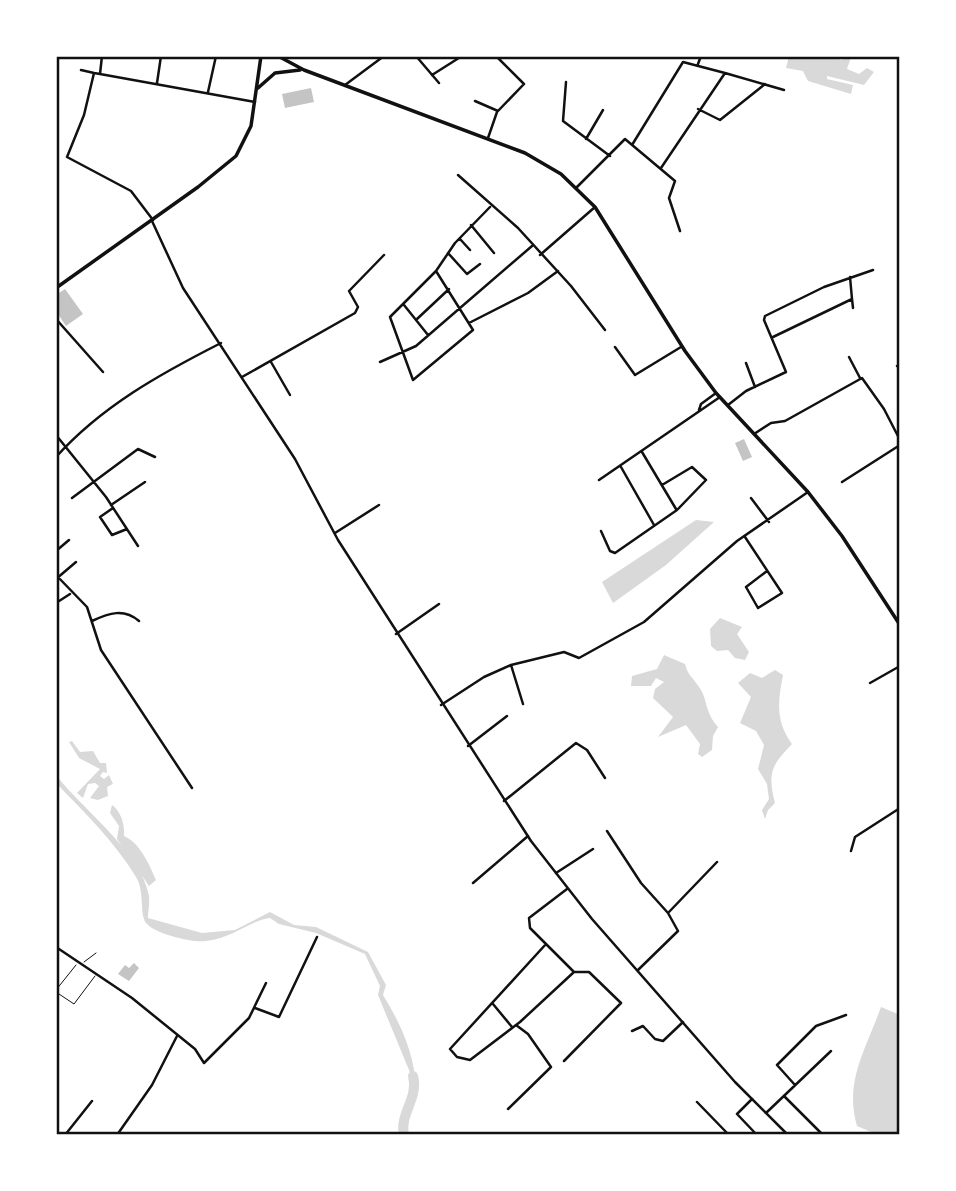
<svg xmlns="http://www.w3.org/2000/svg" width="956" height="1191" viewBox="0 0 956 1191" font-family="'Playfair Display',serif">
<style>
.water{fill:#d9d9d9}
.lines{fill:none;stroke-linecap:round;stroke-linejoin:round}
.river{stroke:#d9d9d9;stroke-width:10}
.building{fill:#c4c4c4}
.service{stroke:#111;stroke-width:1}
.minor{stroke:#111;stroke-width:2.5}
.tertiary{stroke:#111;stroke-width:2.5}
.secondary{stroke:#111;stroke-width:3.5}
.neatline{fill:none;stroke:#111;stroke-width:2.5}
</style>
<rect width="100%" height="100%" fill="#fff"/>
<path class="water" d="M 789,56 L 832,56 L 841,60 L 847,56 L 851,57 L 847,69 L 859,74 L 867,68 L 874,72 L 864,85 L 827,76 L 827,79 L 853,85 L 851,94 L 808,81 L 803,71 L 786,68 Z
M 696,520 L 714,522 L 666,565 L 613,603 L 602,582 Z
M 720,618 L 742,627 L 737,634 L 749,652 L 745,660 L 735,658 L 728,650 L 717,651 L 711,646 L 710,629 Z
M 664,655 L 685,664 C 688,676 693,677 699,687 C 708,699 704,711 718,727 L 713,736 L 712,750 L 702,757 L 698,754 L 700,744 L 686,725 L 658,737 L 673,717 L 653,698 L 655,689 L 664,682 L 656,678 L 651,686 L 631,686 L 632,676 L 657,669 Z
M 775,670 L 783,675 C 778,701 775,720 792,744 C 772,765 767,772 775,803 L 768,810 L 765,819 L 762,810 L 769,799 L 767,784 L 758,769 L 764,745 L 756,731 L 740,723 L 751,697 L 738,683 L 750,673 L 762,678 Z
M 72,741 L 80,752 L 93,751 L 100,763 L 106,763 L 107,773 L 103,772 L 100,776 L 104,779 L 109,775 L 113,784 L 107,787 L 108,796 L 98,800 L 90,798 L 99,786 L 95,783 L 88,784 L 83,798 L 77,793 L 100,769 L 79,758 L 69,742 Z
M 56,775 C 82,809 142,853 149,896 C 150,903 148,911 148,918 L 202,933 L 235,930 L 270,912 L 294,925 L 316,927 L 368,952 L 386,985 L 383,995 C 401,1024 414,1053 416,1087 L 378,995 L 380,986 L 365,954 L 316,933 L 279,924 L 270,918 C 249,921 233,938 206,941 C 192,943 155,934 146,923 C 139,913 145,891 136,877 C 115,842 84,812 56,783 Z
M 112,805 C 121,811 125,825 124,836 C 140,843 149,864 156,880 L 149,886 L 117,839 L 119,826 L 110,813 Z
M 881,1007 L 900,1015 L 900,1135 L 878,1135 L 857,1126 C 844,1082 866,1049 881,1007 Z"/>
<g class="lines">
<path class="river" d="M 404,1135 C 399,1114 419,1098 413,1076"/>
</g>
<path class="building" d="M 311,88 L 314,102 L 285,108 L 282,94 Z
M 65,289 L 83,314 L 66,326 L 56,311 L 56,295 Z
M 744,439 L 752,457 L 743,461 L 735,443 Z
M 134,963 L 139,968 L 129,981 L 118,974 L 125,965 L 129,968 Z"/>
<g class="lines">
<path class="service" d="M 84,962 L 96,953
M 56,990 L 76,965
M 56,992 L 74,1004 L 95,976"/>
<path class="minor" d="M 416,56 L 439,83
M 698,64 L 701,56
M 81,70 L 94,73
M 725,73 L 784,90
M 100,74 L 94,73 L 84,115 L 67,157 L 131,191 L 153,220
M 100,74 L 255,102
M 100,74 L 102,56
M 432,75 L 462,56
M 566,82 L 563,121 L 610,156
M 157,83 L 161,56
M 345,85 L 384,56
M 208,92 L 216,56
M 475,101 L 498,111
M 698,109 L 720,120 L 765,84
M 488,138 L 497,112 L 524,84 L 496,56
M 586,139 L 603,110
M 632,145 L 683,62 L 725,73 L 661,168
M 458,175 L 518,228 L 571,286 L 605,330
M 577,187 L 625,139 L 675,181 L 669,198 L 680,231
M 471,225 L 494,253
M 460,239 L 470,250
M 448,253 L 467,274 L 480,264
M 540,255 L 595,207
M 436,271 L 473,330 L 413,380 L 390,317 L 436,271 L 455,243 L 490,207
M 852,299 L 853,308
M 404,305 L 428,335
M 56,319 L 103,372
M 417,319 L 449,289
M 469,323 L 528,293 L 558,271
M 773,337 L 852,299 L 850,277
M 615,347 L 635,375 L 681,347
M 849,357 L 860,378
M 271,362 L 290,395
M 380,362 L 416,346 L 532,246
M 746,363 L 755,387
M 897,366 L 900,368
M 242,377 L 355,313 L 358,307 L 349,291 L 384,255
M 728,405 L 746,391 L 786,372 L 764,320 L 765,316 L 824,287 L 873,270
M 699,410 L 701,404 L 716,393
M 754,434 L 771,423 L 785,421 L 862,378 L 884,409 L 900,440
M 56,435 L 106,497 L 138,546
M 642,452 L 676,509
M 56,457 C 102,406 160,374 221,343
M 621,467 L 654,525
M 599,480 L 720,397
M 842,482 L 900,445
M 72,498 L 138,449 L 155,457
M 751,498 L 769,522
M 111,505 L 145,482
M 113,508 L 100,517 L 112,535 L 127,529
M 601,531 L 610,551 L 615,553 L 677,510 L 706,480 L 692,467 L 662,485
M 335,533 L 379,505
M 745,537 L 782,593 L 758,608 L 746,587 L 767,571
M 56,551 L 69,540
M 56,575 L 87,607 L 101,650 L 192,788
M 56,579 L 76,562
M 56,603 L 70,594
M 92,621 C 109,613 124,608 139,621
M 396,634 L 439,604
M 511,665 L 523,704
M 870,683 L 900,666
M 441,705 L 484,677 L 511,665 L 564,652 L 579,658 L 644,622 L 737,541 L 808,492
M 468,746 L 507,716
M 504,801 L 576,743 L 587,750 L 605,778
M 607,831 L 641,883 L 668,913
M 851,851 L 855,837 L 900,808
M 556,873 L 593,849
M 473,883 L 528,836
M 546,944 L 450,1049 L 457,1057 L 470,1060 L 520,1022 L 574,972
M 56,947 L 132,998 L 195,1049 L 204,1063 L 249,1018 L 266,983
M 638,970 L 678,931 L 668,913 L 717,862
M 493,1004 L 512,1027
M 255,1008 L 279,1017 L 317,937
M 632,1031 L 643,1026 L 655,1039 L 663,1041 L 683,1022
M 564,1061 L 621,1003 L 589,972 L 574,972 L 530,928 L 529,918 L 567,889
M 795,1085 L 777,1065 L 816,1026 L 846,1015
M 784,1096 L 823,1135
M 752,1099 L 737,1114 L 757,1135
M 697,1102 L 729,1135
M 508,1109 L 551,1067 L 528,1034 L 516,1025
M 766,1113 L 831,1051
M 65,1135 L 92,1101
M 117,1135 L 152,1085 L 177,1036"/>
<path class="tertiary" d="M 152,221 L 183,288 L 295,459 L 338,540 L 531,841 L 592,919 L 735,1082 L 788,1135"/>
<path class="secondary" d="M 278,56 L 304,70 L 525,153 L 561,174 L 595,207 L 685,351 L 716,393 L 808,492 L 842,536 L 900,625
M 258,88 L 275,73 L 300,70
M 56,288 L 198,187 L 236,156 L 251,126 L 261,56"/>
</g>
<rect width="956" height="1191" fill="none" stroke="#ffffff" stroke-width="116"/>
<rect x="58" y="58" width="840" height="1075" class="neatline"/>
</svg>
